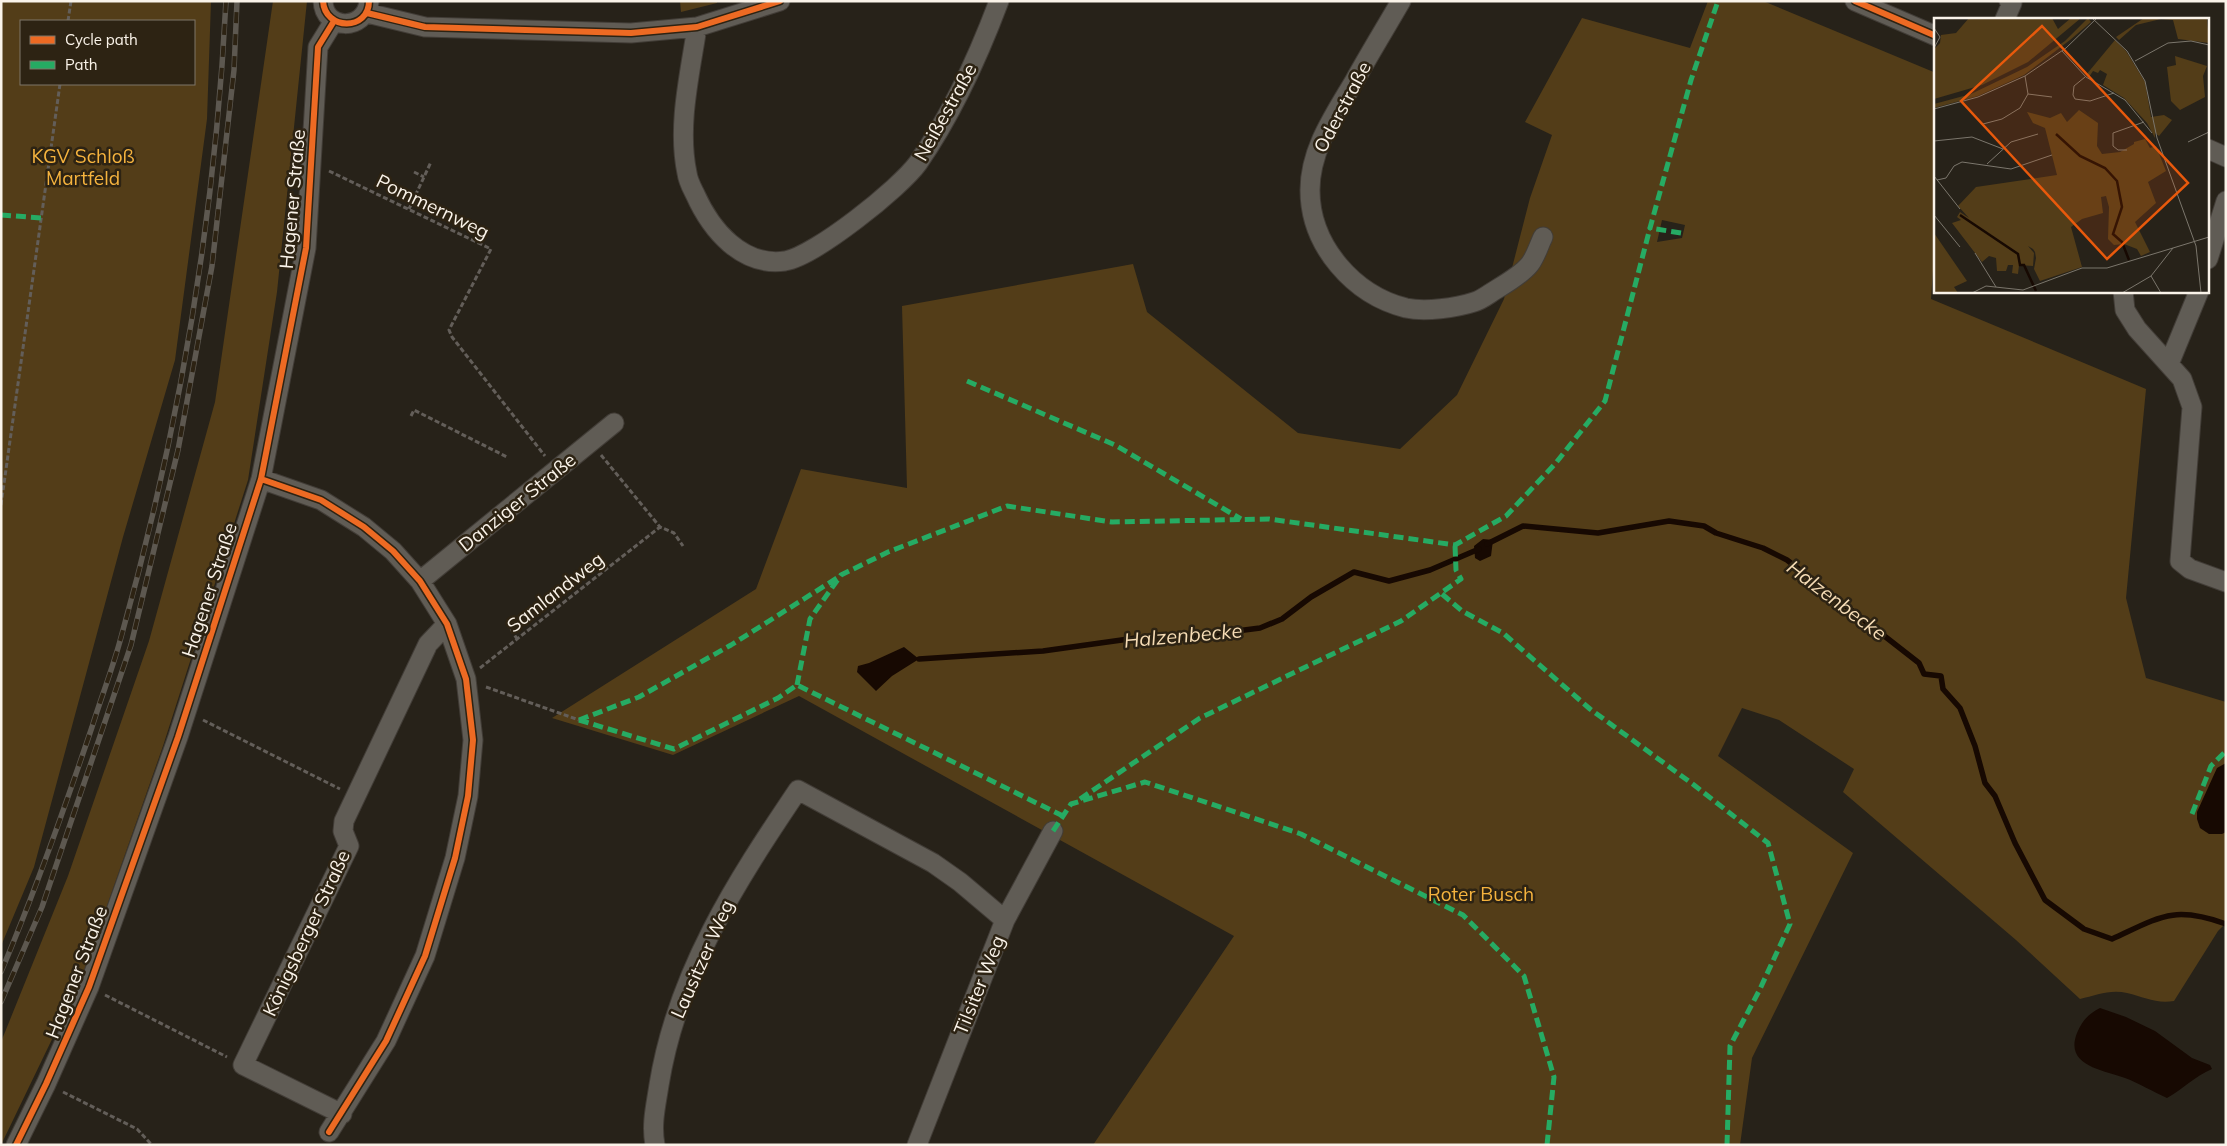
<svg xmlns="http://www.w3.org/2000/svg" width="2227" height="1146" viewBox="0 0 2227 1146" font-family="Mulish,sans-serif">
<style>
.green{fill:#533d18;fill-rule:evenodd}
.water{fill:#170902}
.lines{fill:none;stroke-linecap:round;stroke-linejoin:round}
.stream{stroke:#170902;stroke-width:5.5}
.minor-casing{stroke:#423d37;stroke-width:21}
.path{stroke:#635e59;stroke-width:3;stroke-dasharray:5 2.5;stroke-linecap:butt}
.minor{stroke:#605c55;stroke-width:19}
.rail-casing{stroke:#5d5850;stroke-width:5.5}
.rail{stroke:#2d2313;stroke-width:4;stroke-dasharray:11;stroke-linecap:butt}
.quiet{stroke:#26ab63;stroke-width:5;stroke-dasharray:10 5;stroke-linecap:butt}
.cycleway-casing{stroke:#2d2313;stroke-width:9}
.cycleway{stroke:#ed6a23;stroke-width:6}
.labels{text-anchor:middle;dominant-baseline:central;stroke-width:5;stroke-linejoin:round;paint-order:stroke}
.street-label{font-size:19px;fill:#faf3e9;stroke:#2d2313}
.park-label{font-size:19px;fill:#f5b33e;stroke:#2d2313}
.water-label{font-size:20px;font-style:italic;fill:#f6dcb5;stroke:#2d2313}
.inset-river{fill:none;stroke:#170902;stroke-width:2.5}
.inset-road{fill:none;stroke:#7b766c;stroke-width:1}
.view{fill:#e8590c;fill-opacity:0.15;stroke:#e8590c;stroke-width:2.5}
.inset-edge{fill:none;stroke:#faf3e9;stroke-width:2.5}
</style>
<rect width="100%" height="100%" fill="#272219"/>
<path class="green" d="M 1,1 L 211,1 L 207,119 L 175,360 L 123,537 L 34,867 L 1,946 ZM 194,21 L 194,84 L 21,84 L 21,21 Z
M 273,1 L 307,1 L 277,292 L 248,480 L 163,746 L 82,977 L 1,1145 L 1,1042 L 68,876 L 149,641 L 215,402 Z
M 680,1 L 717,1 L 717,3 L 681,12 Z
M 1708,1 L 1763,1 L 1936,73 L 1936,229 L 1931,299 L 2146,389 L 2126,598 L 2146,678 L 2226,702 L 2226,923 L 2218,931 L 2174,1001 C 2156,1004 2144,997 2127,993 C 2111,989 2096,995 2080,999 L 2016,940 L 1843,792 L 1854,769 L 1779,720 L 1742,708 L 1718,756 L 1853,853 L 1752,1058 L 1740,1145 L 1093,1145 L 1234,936 L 799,696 L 673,755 L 552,718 L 756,589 L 801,469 L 907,488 L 902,306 L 1133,264 L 1147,312 L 1298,433 L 1400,449 L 1457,395 L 1504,299 L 1530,198 L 1552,135 L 1525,122 L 1582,18 L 1690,48 ZM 1662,220 L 1685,225 L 1682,238 L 1657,242 Z"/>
<path class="water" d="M 1483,539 L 1493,540 L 1491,556 L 1480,561 L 1475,558 L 1474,546 Z
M 904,647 L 919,659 L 892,676 L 876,691 L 857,672 L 858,666 L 869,663 Z
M 2226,763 L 2226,832 L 2222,834 L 2209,834 L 2200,828 L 2197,819 L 2197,812 L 2217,768 Z
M 2100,1008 L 2126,1017 L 2155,1031 L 2192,1058 L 2210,1065 L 2212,1069 C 2195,1076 2183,1089 2167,1098 C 2153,1092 2139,1083 2125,1078 C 2103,1070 2064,1066 2077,1033 C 2082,1021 2088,1014 2100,1008 Z"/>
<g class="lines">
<path class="stream" d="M 1487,544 L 1523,526 L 1598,533 L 1669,521 L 1704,526 L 1716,533 L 1763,548 L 1787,560 L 1919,663 L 1924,674 L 1941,676 L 1943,689 L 1960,708 L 1975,746 L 1985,783 L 1995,796 L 2015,843 L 2045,900 L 2084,929 L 2112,939 C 2160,917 2173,905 2226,924
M 919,659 L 1043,651 L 1136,638 L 1167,640 L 1260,628 L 1282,619 L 1311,597 L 1354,572 L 1389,581 L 1430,570 L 1479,549"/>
<g class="minor-casing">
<path id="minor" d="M 323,1 C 324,31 365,31 369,2
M 1401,1 C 1386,27 1370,53 1355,80 C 1335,114 1310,149 1310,190 C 1310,246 1354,295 1406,308 C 1425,312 1456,308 1474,302 C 1482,300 1490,293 1497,289 C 1507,283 1523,273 1530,264 C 1536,256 1539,245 1543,237
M 1855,1 L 1936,36
M 367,13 L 425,27 L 631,33 L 697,27 L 780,1
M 2005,19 L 2012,3 L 2009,1
M 697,27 C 690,74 677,126 687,173 C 688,181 692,188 695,194 C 711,230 742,267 785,261 C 815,256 900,188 918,163 C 952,114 978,57 999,1
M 2208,149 L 2226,157
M 2208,259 L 2226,201
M 2123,291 L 2125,310 L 2137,329 L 2182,379 L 2192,407 L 2180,561 L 2190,569 L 2226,582
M 2169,364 L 2199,291
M 261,479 L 321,500 L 364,527 L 393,551 L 420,581 L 447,624 L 466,679 L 473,740 L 468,796 L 455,858 L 425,956 L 386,1041 L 329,1132
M 420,581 L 614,423
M 342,1114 L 243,1065 L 349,846 L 343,831 L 344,821 L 428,644 L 447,624
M 16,1145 L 46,1084 L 89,987 L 178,737 L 261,479 L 306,248 L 318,47 L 334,21
M 655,1145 C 651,1124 656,1105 659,1085 C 677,973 736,882 798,790 L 933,863 L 960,882 L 1005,920
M 917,1145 L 1005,920 L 1053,831"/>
</g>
<path class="path" d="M 68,21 L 71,1
M 329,171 L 491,249 L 449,330 L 452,337 L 545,456
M 414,172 L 424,177
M 409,209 L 431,162
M 411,416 L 414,410 L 507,457
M 601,455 L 660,527 L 674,533 L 683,546
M 1,505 L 60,84
M 511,629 L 517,639
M 480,668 L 660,527
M 486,687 L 579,720
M 203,720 L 340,789
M 105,995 L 227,1057
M 63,1092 L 137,1129 L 152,1145"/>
<use href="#minor" class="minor"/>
<g class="rail-casing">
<path id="rail" d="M 1,972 C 35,892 64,810 92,727 C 101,698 112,670 120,641 C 179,432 215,218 226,1
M 1,1002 L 42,907 L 131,645 L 178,450 L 212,266 L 234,70 L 237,1"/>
</g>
<use href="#rail" class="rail"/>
<path class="quiet" d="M 1,215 L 42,218
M 1681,233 L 1650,228 L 1691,80 L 1718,1
M 967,381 L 1115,445 L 1241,519
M 1442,594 L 1462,611 L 1503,633 L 1590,709 L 1694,785 L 1768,843 L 1790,924 L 1760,989 L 1730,1046 L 1727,1145
M 797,685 L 810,619 L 841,575 L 888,552 L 1007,506 L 1112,522 L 1269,519 L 1455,545 L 1506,516 L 1555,464 L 1605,401 L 1650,228
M 579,720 L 674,749 L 778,698 L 797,685 L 1063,816
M 579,720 L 639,697 L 731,645 L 837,578
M 1080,799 L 1200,718 L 1401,621 L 1461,579 L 1456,570 L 1455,545
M 2192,814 L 2211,766 L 2226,751
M 1053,831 L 1071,804 L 1145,782 L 1301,834 L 1463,915 L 1524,976 L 1554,1077 L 1547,1145"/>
<g class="cycleway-casing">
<path id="cycleway" d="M 323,1 C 325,31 369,31 369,1
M 1855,1 L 1936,36
M 367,13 L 425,27 L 631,33 L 697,27 L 780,1
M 261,479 L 321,500 L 364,527 L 393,551 L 420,581 L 447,624 L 466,679 L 473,740 L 468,796 L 455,858 L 425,956 L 386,1041 L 329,1132
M 16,1145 L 46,1084 L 89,987 L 178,737 L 261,479 L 306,248 L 318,47 L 334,21"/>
</g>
<use href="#cycleway" class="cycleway"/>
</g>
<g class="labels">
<g class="street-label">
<text transform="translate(1342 107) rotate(-62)">Oderstraße</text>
<text transform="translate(945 112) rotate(-61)">Neißestraße</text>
<text transform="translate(292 199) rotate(-85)">Hagener Straße</text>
<text transform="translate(433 206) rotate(26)">Pommernweg</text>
<text transform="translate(517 502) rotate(-39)">Danziger Straße</text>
<text transform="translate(209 590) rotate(-72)">Hagener Straße</text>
<text transform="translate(555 592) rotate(-38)">Samlandweg</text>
<text transform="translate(306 933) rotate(-65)">Königsberger Straße</text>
<text transform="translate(702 959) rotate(-66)">Lausitzer Weg</text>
<text transform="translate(76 972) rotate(-69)">Hagener Straße</text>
<text transform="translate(979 985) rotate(-68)">Tilsiter Weg</text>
</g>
<g class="park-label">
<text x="83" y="156">KGV Schloß<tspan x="83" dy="22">Martfeld</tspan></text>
<text x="1481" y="894">Roter Busch</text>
</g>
<g class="water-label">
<text transform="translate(1837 600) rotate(37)">Halzenbecke</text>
<text transform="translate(1183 635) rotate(-5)">Halzenbecke</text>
</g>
</g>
<g transform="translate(1934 18)">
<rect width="275" height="275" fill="#272219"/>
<path d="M 35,0 L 118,0 L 124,11 L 137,0 L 147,0 L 94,44 L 48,67 L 0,81 L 0,31 L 6,25 L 7,17 L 22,15 ZM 154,0 L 157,4 L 136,22 L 90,57 L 44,78 L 0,90 L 0,86 L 37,76 L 93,49 L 131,23 ZM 210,0 L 273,0 L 275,25 L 244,21 L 239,2 L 227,1 L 202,7 L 185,22 L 182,19 ZM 181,22 L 192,33 L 211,64 L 217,99 L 230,97 L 238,102 L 225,118 L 221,115 L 221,120 L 213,105 L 190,80 L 169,67 L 173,56 L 166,52 L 164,55 L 159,53 L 155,59 L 152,57 ZM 241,38 L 273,48 L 269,58 L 271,79 L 246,92 L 237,83 L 233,49 L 242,47 ZM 145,92 L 164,105 L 163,128 L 168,136 L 186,134 L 200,126 L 200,124 L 211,121 L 216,130 L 222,128 L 232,153 L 214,164 L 222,185 L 201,204 L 216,234 L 207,238 L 203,231 L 190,226 L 180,227 L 174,221 L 175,189 L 172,178 L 167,179 L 169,195 L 148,201 L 137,209 L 148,249 L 106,263 L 100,251 L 102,240 L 101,234 L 99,231 L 94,228 L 100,235 L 99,248 L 85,247 L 84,256 L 78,255 L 79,247 L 74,247 L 72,253 L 63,253 L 62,240 L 55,238 L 48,244 L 18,205 L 27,202 L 23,199 L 26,194 L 35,200 L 24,188 L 42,169 L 123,157 L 111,110 L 99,105 L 93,94 L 116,100 L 127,95 L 133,104 ZM 0,215 L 33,263 L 20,269 L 24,275 L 0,275 Z" fill="#533d18"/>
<path class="inset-river" d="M 122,116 L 146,138 L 171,150 L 183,163 L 188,189 L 179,216 L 188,224 L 195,242M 26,197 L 84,236 L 86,247 L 90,247 L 102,273"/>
<path class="inset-road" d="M 158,0 L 193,33 L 211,63 L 223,120 L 262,228 L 267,275M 0,10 L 6,19 L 0,30M 128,33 L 152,59 L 191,82 L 218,115M 201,43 L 234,25 L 257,23 L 275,27M 151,59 L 140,68 L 139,77 L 141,81 L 156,83 L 180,75M 94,76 L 118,79M 0,91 L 44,79 L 91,58 L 132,30 L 163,0M 49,106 L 68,101 L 86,90 L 94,76 L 91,58M 0,123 L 38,119 L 69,131M 254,124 L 275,114M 193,132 L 184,132 L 179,128 L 179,115 L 210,104M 53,146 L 77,124 L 104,116M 0,158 L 26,191M 3,162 L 12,160 L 20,148 L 28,144 L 77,151 L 118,137M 0,197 L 26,229M 41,235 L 62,269M 217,258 L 227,275M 38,275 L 52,268 L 89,272 L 148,250 L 173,250 L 239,230M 188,275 L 217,258 L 239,230 L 275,219"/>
<path class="view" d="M 108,8 L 254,165 L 173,241 L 27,83 Z"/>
<rect width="275" height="275" class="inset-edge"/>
</g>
<rect width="2227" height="1146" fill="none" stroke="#faf3e9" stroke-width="5"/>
<rect x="20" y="20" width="175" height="65" fill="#2d2313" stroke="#7f7669"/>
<rect x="30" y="36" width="25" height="8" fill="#ed6a23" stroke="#7f7669"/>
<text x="65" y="45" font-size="15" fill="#faf3e9">Cycle path</text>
<rect x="30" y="61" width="25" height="8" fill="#26ab63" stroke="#7f7669"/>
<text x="65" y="70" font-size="15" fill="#faf3e9">Path</text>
</svg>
